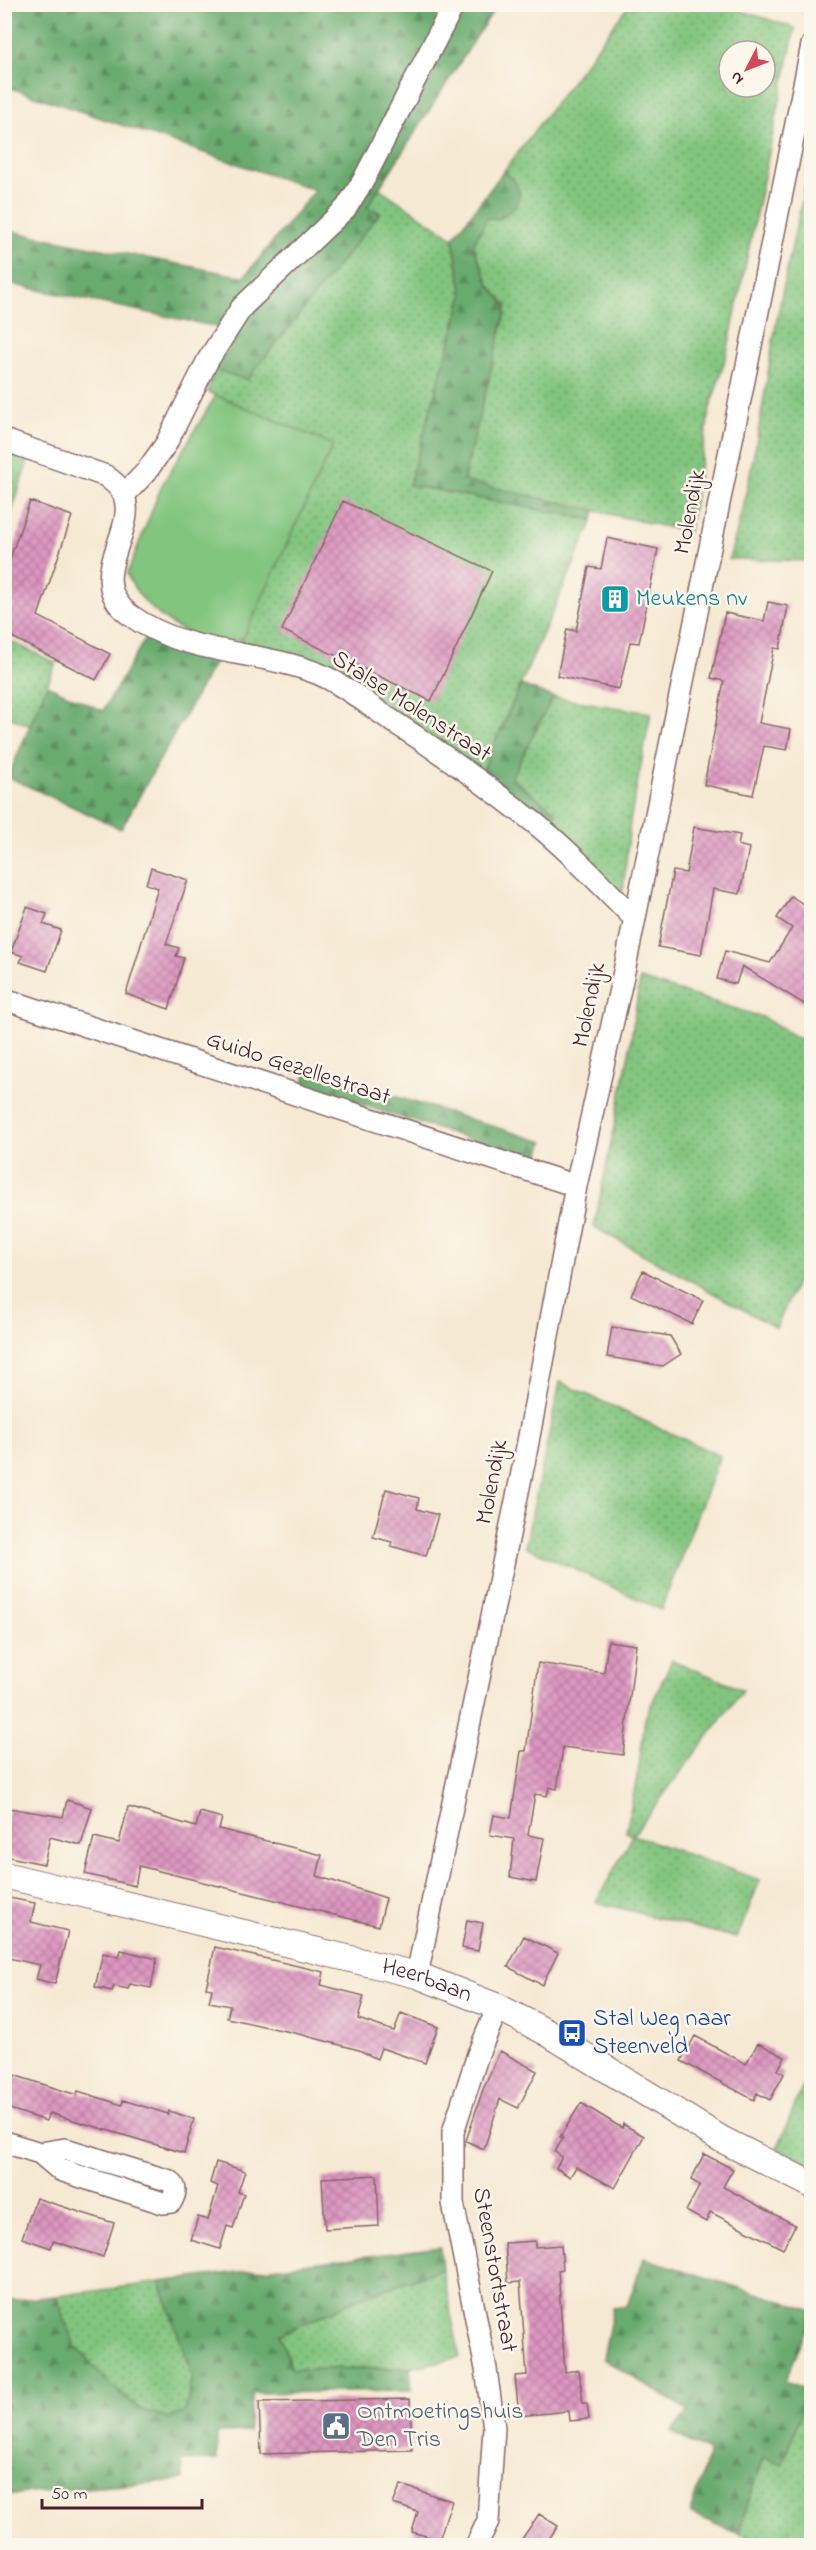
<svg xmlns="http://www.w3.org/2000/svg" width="816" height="2550" viewBox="0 0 816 2550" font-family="'Indie Flower',sans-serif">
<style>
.grass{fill:url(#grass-dots);stroke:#667255;stroke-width:1.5;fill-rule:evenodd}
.forest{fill:url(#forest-firs);stroke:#5a644c;stroke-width:1.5}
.park{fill:#82c57f;stroke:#667255;stroke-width:1.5}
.building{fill:url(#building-cross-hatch)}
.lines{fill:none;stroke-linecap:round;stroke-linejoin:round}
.minor-casing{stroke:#866666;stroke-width:24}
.tertiary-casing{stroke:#866666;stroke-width:28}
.minor{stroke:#fff;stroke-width:21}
.tertiary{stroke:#fff;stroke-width:26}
.labels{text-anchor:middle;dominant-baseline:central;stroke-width:5;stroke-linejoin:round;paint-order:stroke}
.street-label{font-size:24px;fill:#4a1f2b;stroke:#fbf7ec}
.culture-label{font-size:24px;fill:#0d838f;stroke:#fbf7ec;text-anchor:start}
.transit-label{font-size:24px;fill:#164399;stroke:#fbf7ec;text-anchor:start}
.service-label{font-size:24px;fill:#4e5e75;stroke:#fbf7ec;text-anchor:start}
</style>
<defs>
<pattern id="grass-dots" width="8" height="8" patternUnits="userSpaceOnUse" patternTransform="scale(1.5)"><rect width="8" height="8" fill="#82c57f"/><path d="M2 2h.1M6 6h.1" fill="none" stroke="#6c9f68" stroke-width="1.8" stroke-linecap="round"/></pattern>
<pattern id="forest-firs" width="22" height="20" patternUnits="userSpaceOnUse" patternTransform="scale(1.5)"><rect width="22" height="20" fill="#69aa6e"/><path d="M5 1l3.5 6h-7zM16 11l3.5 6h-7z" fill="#588a5b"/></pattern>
<pattern id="building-cross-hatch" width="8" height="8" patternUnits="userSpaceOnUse" patternTransform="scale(1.5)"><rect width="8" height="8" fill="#dd97c1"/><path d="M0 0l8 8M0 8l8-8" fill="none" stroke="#b57b9d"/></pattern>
</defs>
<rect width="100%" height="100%" fill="#fbf7ec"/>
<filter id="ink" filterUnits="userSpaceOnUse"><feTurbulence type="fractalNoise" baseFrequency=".0167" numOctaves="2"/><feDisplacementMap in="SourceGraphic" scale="12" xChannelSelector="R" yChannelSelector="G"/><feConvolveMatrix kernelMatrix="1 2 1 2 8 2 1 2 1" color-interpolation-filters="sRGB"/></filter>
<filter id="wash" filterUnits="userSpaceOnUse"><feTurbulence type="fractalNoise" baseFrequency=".008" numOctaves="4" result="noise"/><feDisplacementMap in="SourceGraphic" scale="24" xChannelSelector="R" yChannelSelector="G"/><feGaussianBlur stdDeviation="1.35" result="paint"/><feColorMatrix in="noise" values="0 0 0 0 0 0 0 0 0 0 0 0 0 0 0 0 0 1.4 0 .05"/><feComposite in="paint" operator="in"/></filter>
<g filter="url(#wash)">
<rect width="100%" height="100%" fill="#f6e9d3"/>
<path class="grass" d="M 629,5 L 724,5 L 795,28 L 727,353 L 710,408 L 689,532 L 463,481 L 507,306 L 489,285 L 473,245 L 487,218 L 515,182 L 504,171 ZM 729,51 L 765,51 L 765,87 L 729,87 Z
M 811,158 L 811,561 L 729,559 C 749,491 760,424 771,354 C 781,288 798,223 811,158 Z
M 379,188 L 453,238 L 463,296 L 409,485 L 593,520 L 481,774 L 350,684 L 238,647 L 333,445 L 208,392 L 213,369 L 379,212 L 366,207 Z
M 5,445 L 30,454 L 5,534 Z
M 4,638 L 56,663 L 30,726 L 5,715 Z
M 553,697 L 651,713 L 630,822 L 623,891 L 612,889 L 548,825 L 556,812 L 511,778 Z
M 640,979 L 762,1017 L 811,1046 L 811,1250 L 776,1328 L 594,1227 L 629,1053 Z
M 560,1382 L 720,1456 L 661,1610 L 525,1546 Z
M 672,1660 L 743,1690 L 633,1835 L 760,1880 L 737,1938 L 596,1902 L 633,1835 L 626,1832 L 639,1767 L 645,1718 Z
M 811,2066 L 812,2166 L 811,2166 L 777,2149 Z
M 442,2269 L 460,2357 L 410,2368 L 292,2369 L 279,2335 L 359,2298 Z
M 160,2282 L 193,2377 L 185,2412 L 168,2418 L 140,2409 L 109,2384 L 75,2346 L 56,2296 Z
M 810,2390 L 811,2545 L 775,2545 L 738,2534 L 763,2456 L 782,2464 Z"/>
<path class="forest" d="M 5,5 L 497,5 L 367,207 L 380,213 L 247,380 L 213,369 L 227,329 L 5,283 L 5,230 L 244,277 L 315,190 L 5,86 Z
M 504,171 L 515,182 L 520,194 L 516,205 L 501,219 L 487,218 L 473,245 L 489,285 L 507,306 L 463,481 L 595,510 L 593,520 L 409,485 L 463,296 L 453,238 Z
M 146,637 L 175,651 L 216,660 L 121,829 L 8,777 L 47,685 L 103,711 Z
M 521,685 L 553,697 L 511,778 L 556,812 L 548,825 L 481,774 Z
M 307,1069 L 544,1142 L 537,1161 L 303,1086 Z
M 440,2247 L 442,2269 L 359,2298 L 279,2335 L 292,2369 L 410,2368 L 412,2391 L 253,2393 L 248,2432 L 217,2433 L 217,2460 L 182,2461 L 183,2480 L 5,2495 L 5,2301 L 56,2296 L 75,2346 L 110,2384 L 140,2409 L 168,2418 L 185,2412 L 193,2377 L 160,2282 Z
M 644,2258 L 811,2310 L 811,2321 L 785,2381 L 810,2390 L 782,2464 L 763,2457 L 738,2534 L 690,2513 L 709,2452 L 671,2432 L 689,2411 L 603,2359 L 613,2308 L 627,2306 Z"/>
<path class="park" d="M 216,395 L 333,445 L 243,638 C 201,653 143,613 127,574 L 162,485 Z"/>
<g id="blocks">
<path class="building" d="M 30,501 L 72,516 L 38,616 L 110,654 L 96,680 L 4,633 L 4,576 Z
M 343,501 L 492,571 L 431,701 L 282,630 Z
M 607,538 L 658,549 L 639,643 L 630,642 L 619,689 L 557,676 L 567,629 L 576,631 L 589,567 L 601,569 Z
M 768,602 L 788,606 L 780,649 L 774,648 L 759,723 L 791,729 L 787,750 L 764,746 L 753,795 L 704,785 L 724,681 L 711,678 L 725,613 L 764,621 Z
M 694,827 L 740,835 L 738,845 L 749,848 L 740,894 L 713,889 L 701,955 L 658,947 L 673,871 L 686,873 Z
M 151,868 L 188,880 L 166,944 L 179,948 L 176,956 L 184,958 L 169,1009 L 126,994 L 158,888 L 146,884 Z
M 791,896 L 812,910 L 812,1009 L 742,966 L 736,984 L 717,979 L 725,951 L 770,963 L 792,928 L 777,918 Z
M 27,907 L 47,914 L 43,924 L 61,930 L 47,971 L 20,962 L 23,956 L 11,952 Z
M 643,1271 L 703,1300 L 692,1324 L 631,1295 Z
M 612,1327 L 670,1336 L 681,1354 L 663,1366 L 607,1357 Z
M 386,1489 L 419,1498 L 417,1509 L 438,1515 L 426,1556 L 391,1546 L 392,1542 L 373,1537 Z
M 608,1641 L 636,1645 L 623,1755 L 563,1747 L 557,1789 L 549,1787 L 547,1796 L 535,1794 L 528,1835 L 544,1838 L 536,1882 L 510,1877 L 514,1839 L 490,1835 L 494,1815 L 511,1818 L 521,1751 L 526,1751 L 538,1663 L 604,1673 Z
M 67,1800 L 92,1808 L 81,1845 L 50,1837 L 44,1864 L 4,1856 L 4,1832 L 9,1808 L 63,1817 Z
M 128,1807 L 196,1827 L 200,1812 L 222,1818 L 219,1829 L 322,1855 L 317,1876 L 386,1898 L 379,1926 L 139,1866 L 135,1886 L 85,1874 L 94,1837 L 119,1843 Z
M 4,1897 L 35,1903 L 31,1922 L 68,1931 L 55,1984 L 36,1979 L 40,1965 L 4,1957 Z
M 467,1920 L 483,1923 L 478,1951 L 462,1948 Z
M 524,1936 L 558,1953 L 542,1985 L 508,1967 Z
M 215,1947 L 324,1972 L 321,1985 L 364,1996 L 358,2019 L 394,2031 L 401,2013 L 438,2027 L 425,2063 L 381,2048 L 377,2059 L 359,2050 L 299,2034 L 227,2018 L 230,2006 L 209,2002 L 212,1989 L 206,1988 Z
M 121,1950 L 157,1959 L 151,1988 L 130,1984 L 128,1989 L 114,1986 L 112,1991 L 95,1987 L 103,1953 L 119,1957 Z
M 695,2036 L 746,2064 L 758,2043 L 785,2057 L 778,2070 L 784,2074 L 770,2100 L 757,2093 L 754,2100 L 681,2061 Z
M 500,2051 L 537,2071 L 518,2108 L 500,2099 L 484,2149 L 466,2141 L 482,2092 Z
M 4,2072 L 77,2095 L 78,2091 L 122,2105 L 123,2100 L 168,2114 L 169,2111 L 194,2119 L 184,2153 L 49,2113 L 46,2121 L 4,2107 Z
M 581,2103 L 622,2128 L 623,2124 L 644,2136 L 615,2188 L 576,2167 L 570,2177 L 556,2168 L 562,2157 L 555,2152 L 563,2138 L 560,2137 Z
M 704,2154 L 733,2169 L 723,2187 L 795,2225 L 783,2249 L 710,2212 L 706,2222 L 686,2211 L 700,2185 L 691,2180 Z
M 216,2162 L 245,2171 L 238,2192 L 244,2194 L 233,2228 L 227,2226 L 220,2249 L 191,2240 L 198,2217 L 208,2220 L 218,2186 L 210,2183 Z
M 377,2175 L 379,2226 L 325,2229 L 322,2178 Z
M 36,2198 L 114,2223 L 103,2257 L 53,2241 L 51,2248 L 22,2238 Z
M 535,2241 L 535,2247 L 561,2245 L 563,2269 L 558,2270 L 565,2372 L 579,2370 L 583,2403 L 587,2403 L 589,2419 L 570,2421 L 569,2411 L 519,2416 L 515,2376 L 527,2375 L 520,2282 L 508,2283 L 505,2243 Z
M 410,2399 L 412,2450 L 261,2454 L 259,2402 Z
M 401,2485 L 452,2501 L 439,2540 L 412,2532 L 418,2512 L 393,2504 Z
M 539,2514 L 558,2526 L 544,2546 L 517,2546 Z"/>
</g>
</g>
<g filter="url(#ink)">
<use href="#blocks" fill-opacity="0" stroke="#866666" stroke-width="1.5"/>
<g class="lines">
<g class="minor-casing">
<path id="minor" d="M 4,440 L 106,476 C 113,482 121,487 124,496 C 138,532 82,579 130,615 C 186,656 257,649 319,674 C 343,684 367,704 388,718 C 439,751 489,787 536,824 C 572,853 603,887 635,919
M 124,495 L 146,472 L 166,444 L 208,360 L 242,307 L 346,208 L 363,181 L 454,4
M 4,999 L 576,1186
M 417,1975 L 524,1463 L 576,1186 L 625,967 L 812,45
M 4,2142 L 40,2153 L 60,2170 L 163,2203 L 171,2202 C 176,2193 177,2188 170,2181 L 65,2149 L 40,2153
M 476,2546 L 488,2521 L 494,2428 L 486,2369 L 453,2203 L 453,2132 L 478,2054 L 498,2007"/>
</g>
<g class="tertiary-casing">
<g id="tertiary">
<path id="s1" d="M 4,1875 L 417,1975 L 498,2007 L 546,2032 L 721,2139 L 812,2185"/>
</g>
</g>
<use href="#minor" class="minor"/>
<use href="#tertiary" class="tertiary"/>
</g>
</g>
<defs>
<g id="building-square" transform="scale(1.5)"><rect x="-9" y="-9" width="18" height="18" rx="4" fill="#0f9aa8" stroke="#fbf7ec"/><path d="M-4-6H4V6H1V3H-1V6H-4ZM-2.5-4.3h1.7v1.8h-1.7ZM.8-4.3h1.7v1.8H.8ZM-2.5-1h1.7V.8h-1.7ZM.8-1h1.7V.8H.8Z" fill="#fff"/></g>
<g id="bus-square" transform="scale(1.5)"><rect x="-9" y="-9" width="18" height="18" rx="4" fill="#1a4fb4" stroke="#fbf7ec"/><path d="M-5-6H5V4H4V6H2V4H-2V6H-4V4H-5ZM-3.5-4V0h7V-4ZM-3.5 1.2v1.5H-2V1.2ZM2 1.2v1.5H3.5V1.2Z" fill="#fff"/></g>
<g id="civic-square" transform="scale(1.5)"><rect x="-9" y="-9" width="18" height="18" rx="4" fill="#5c6f8a" stroke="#fbf7ec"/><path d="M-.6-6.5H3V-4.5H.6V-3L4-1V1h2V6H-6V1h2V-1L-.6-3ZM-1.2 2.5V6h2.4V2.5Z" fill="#fff"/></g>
</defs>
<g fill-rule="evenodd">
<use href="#building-square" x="615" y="599"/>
<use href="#bus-square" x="572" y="2033"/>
<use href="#civic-square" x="336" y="2426"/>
</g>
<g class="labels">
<g class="street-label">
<text transform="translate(691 512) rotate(-79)">Molendijk</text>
<text transform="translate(411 707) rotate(33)">Stalse Molenstraat</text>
<text transform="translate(590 1005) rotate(-78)">Molendijk</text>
<text transform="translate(298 1069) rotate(18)">Guido Gezellestraat</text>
<text transform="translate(493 1482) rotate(-79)">Molendijk</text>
<text stroke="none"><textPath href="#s1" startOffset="436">Heerbaan</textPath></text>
<text transform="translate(494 2270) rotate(80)">Steenstortstraat</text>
</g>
<g class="culture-label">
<text x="636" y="599">Meukens nv</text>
</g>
<g class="transit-label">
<text x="593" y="2019">Stal Weg naar<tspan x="593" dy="28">Steenveld</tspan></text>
</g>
<g class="service-label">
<text x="357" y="2412">Ontmoetingshuis<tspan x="357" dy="28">Den Tris</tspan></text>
</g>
</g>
<rect width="816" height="2550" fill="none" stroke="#fbf7ec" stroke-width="24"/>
<g transform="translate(747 69) rotate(228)"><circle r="28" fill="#fbf7ec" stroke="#b4a19f" stroke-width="1.5"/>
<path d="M0-4.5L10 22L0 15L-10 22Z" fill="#d1495b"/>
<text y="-9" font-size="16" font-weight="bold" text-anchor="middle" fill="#4a1f2b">N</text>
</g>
<path d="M42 2499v9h160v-9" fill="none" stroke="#4a1f2b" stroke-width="3"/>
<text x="51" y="2499" font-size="18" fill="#4a1f2b" stroke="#fbf7ec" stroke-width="4.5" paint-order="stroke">50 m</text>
</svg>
